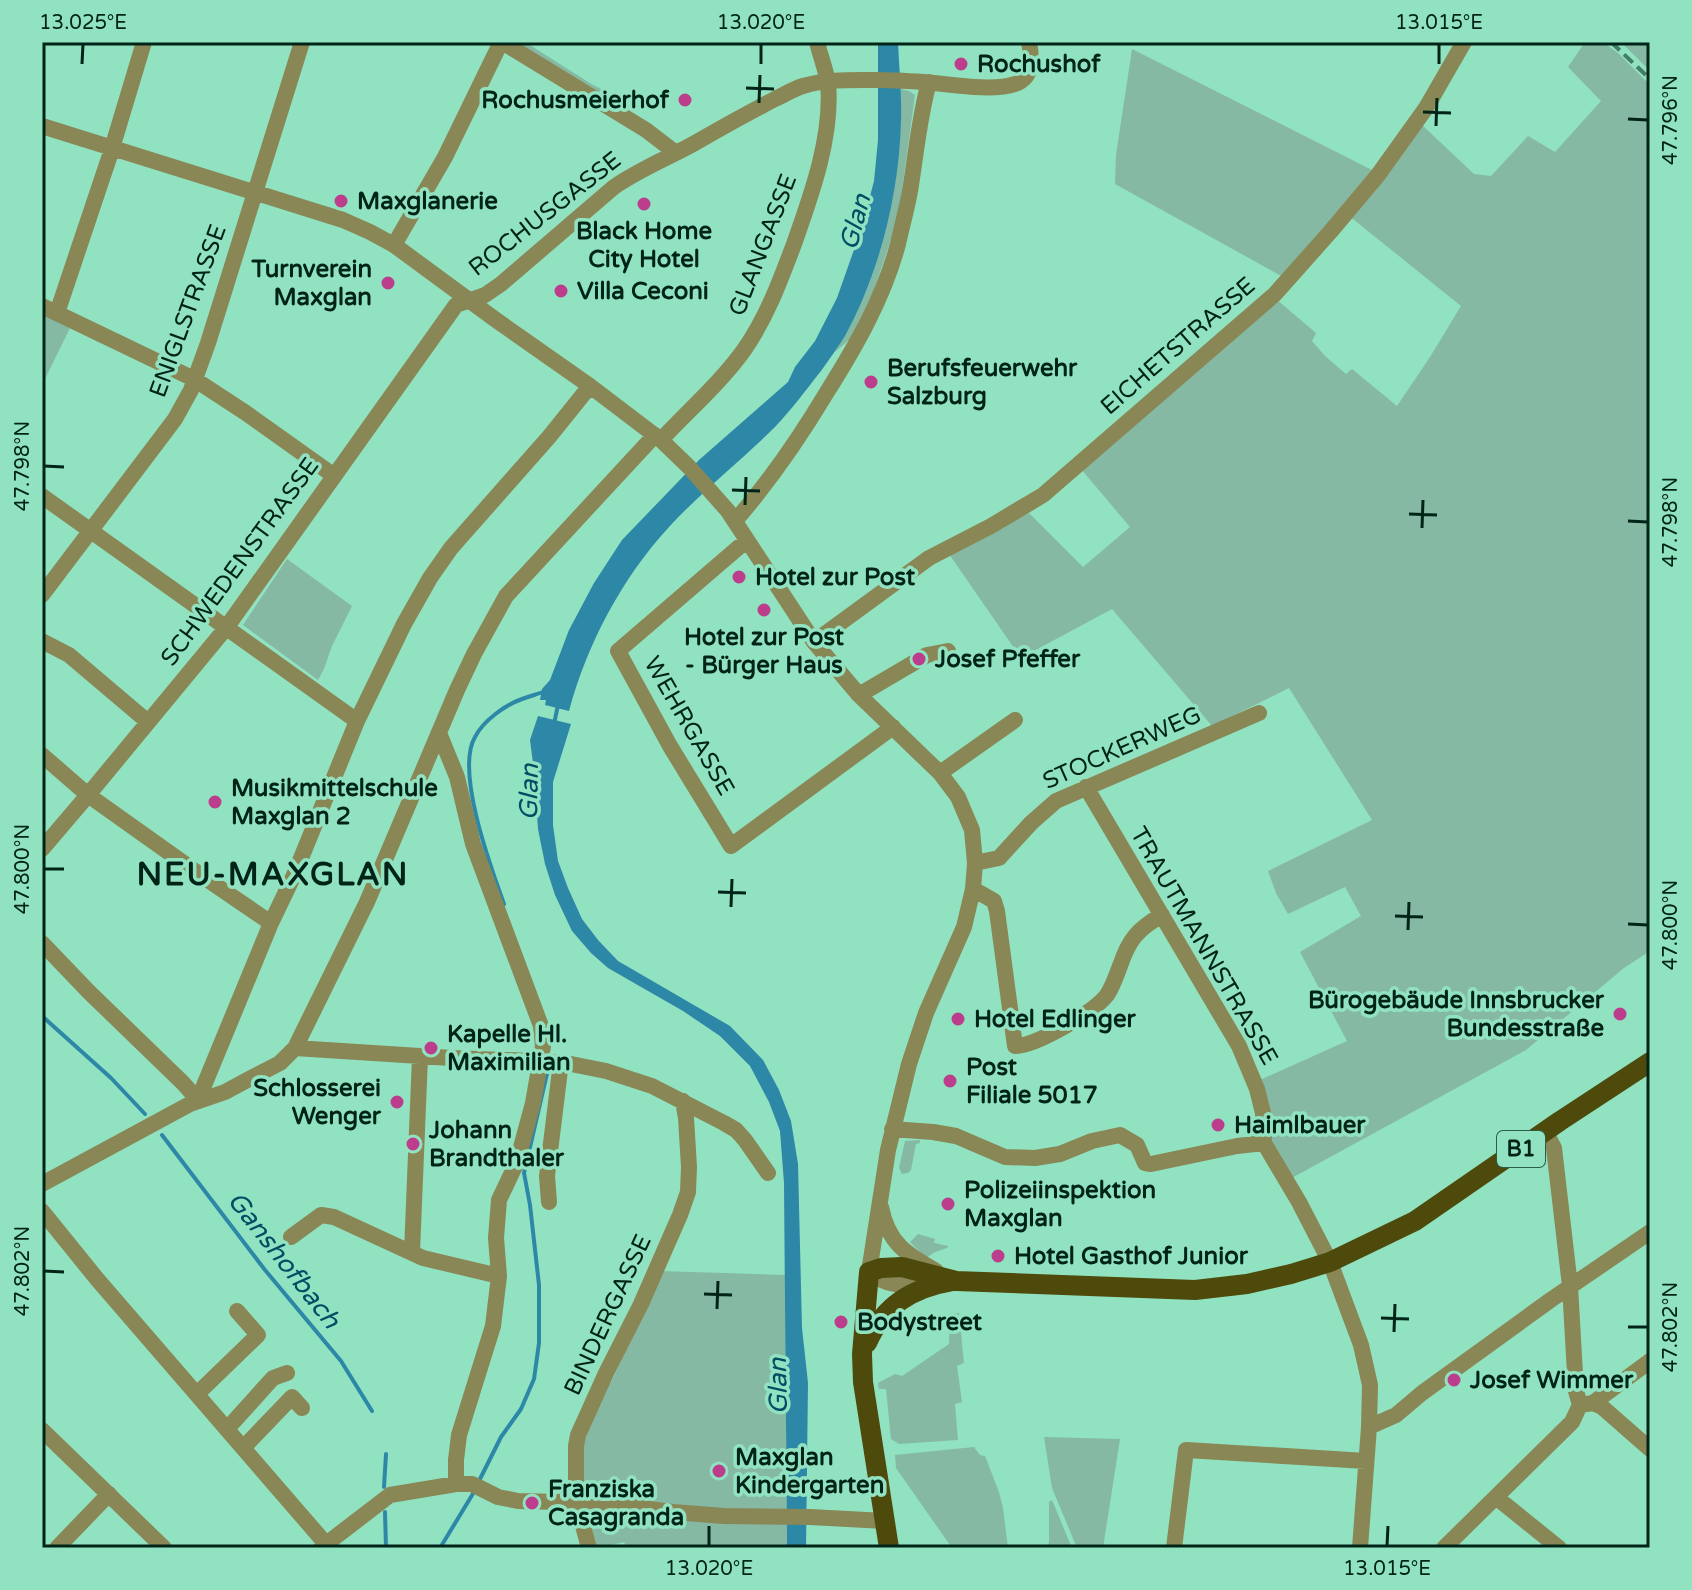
<svg xmlns="http://www.w3.org/2000/svg" width="1692" height="1590" viewBox="0 0 1692 1590" font-family="'Varela Round',sans-serif">
<style>
.green{fill:#85b9a3}
.water{fill:#2d87a7}
.lines{fill:none;stroke-linecap:round;stroke-linejoin:round}
.stream{stroke:#2d87a7;stroke-width:4}
.minor{stroke:#898755;stroke-width:16}
.major{stroke:#4e4a0b;stroke-width:20}
.rail{stroke:#457d67;stroke-width:4;stroke-dasharray:12 6;stroke-linecap:butt}
.ticks{fill:none;stroke:#012418;stroke-width:3}
.poi-dot{fill:#bb3d8b;stroke:#91e2c1;stroke-width:3}
.labels{text-anchor:middle;dominant-baseline:central;stroke-width:7;stroke-linejoin:round;paint-order:stroke}
.shield{fill:#91e2c1;stroke:#2c5d4b;stroke-width:2}
.shield-label{font-size:22px;font-weight:bold;fill:#012418}
.poi-label{font-size:24px;font-weight:bold;fill:#012418;stroke:#91e2c1;text-anchor:start}
.street-label{font-size:24px;fill:#012418;stroke:#91e2c1}
.water-label{font-size:26px;font-style:italic;fill:#004d64;stroke:#91e2c1}
.district-label{font-size:32px;font-weight:bold;letter-spacing:2px;fill:#012418;stroke:#91e2c1}
.neatline{fill:none;stroke:#012418;stroke-width:3}
.ticks-label{font-size:20px;text-anchor:middle;fill:#012418}
</style>
<rect width="100%" height="100%" fill="#91e2c1"/>
<path class="green" d="M 515,42 L 525,42 L 593,85 L 616,96 L 616,100 L 601,94 Z
M 1585,42 L 1603,42 L 1618,53 L 1650,85 L 1650,425 L 1648,427 L 1650,429 L 1650,951 L 1624,968 L 1526,1050 L 1290,1179 L 1271,1145 L 1260,1080 L 1347,1041 L 1300,952 L 1361,916 L 1345,887 L 1288,914 L 1276,893 L 1268,871 L 1372,820 L 1289,688 L 1212,726 L 1112,609 L 1021,658 L 949,554 L 1029,513 L 1083,567 L 1130,527 L 1081,469 L 1276,299 L 1316,333 L 1312,341 L 1325,356 L 1346,374 L 1352,369 L 1397,406 L 1430,357 L 1461,306 L 1348,215 L 1421,124 L 1474,174 L 1491,176 L 1528,136 L 1555,152 L 1601,101 L 1568,67 Z
M 1620,42 L 1650,42 L 1650,71 L 1622,43 Z
M 1132,49 L 1376,172 L 1285,278 L 1115,184 L 1116,155 Z
M 901,89 L 909,91 L 915,95 L 898,219 L 874,290 L 857,325 L 850,339 L 835,352 C 884,276 902,178 901,89 Z
M 42,314 L 70,328 L 42,385 Z
M 287,559 L 352,606 L 332,646 L 324,669 L 318,680 L 243,625 Z
M 920,1140 L 920,1143 L 916,1144 L 911,1170 L 908,1173 L 902,1174 L 899,1168 L 905,1141 Z
M 918,1234 L 935,1239 L 934,1243 L 948,1246 L 947,1248 L 935,1252 L 926,1258 L 910,1242 Z
M 659,1271 L 785,1275 L 787,1548 L 627,1548 L 624,1542 L 597,1548 L 584,1496 L 580,1447 L 597,1406 L 614,1376 Z
M 959,1313 L 964,1363 L 957,1366 L 962,1402 L 955,1404 L 958,1440 L 899,1444 L 891,1439 L 886,1389 L 879,1389 L 878,1383 L 895,1374 L 902,1376 L 949,1344 L 950,1314 Z
M 1044,1437 L 1120,1439 L 1103,1548 L 1077,1548 L 1052,1488 Z
M 974,1447 L 980,1455 L 985,1456 L 999,1492 L 1003,1508 L 1008,1548 L 952,1548 L 896,1468 L 895,1455 Z
M 1052,1500 L 1072,1548 L 1047,1548 L 1049,1542 L 1049,1502 Z"/>
<path class="water" d="M 878,42 L 898,42 C 899,68 902,94 901,121 C 899,194 880,272 845,336 C 838,348 829,359 821,371 C 806,390 792,409 775,427 C 741,461 702,491 669,527 C 622,578 587,644 569,711 L 545,705 L 546,700 L 540,700 L 542,689 L 550,680 L 569,630 L 594,583 L 622,540 L 699,460 L 788,382 L 795,367 L 815,341 L 837,298 L 862,227 L 874,181 L 878,140 Z
M 538,716 L 571,724 L 553,782 L 553,825 L 558,861 L 568,888 L 582,919 L 598,940 L 618,961 L 730,1026 L 763,1060 L 779,1090 L 791,1121 L 798,1164 L 802,1328 L 808,1383 L 806,1548 L 787,1548 L 787,1541 L 784,1183 L 780,1131 L 769,1102 L 750,1066 L 720,1036 L 683,1011 L 608,968 L 591,953 L 572,931 L 555,895 L 545,864 L 538,829 L 534,771 L 530,740 Z"/>
<g class="lines">
<path class="stream" d="M 554,724 L 558,705
M 504,904 C 491,868 455,771 475,737 C 483,721 505,705 522,699 C 530,696 538,694 546,691
M 42,1016 L 111,1078 L 145,1114
M 162,1135 L 265,1270 L 341,1361 L 372,1411
M 479,1481 L 501,1437 L 521,1409 L 534,1379 L 539,1343 L 539,1285 L 530,1205 L 524,1173 L 549,1065
M 384,1487 L 386,1454
M 385,1512 L 386,1548
M 440,1548 L 474,1492"/>
<path class="minor" d="M 502,42 L 646,130 L 676,153
M 42,126 L 343,220 L 370,232 L 394,245 L 496,320 L 590,386 L 661,440 L 689,467 L 728,511 L 814,642 L 837,669 L 859,695 L 940,773 L 958,797 L 972,830 L 975,863 L 973,889 L 964,927 L 926,1013 L 909,1064 L 888,1150 L 869,1272 C 887,1287 905,1286 928,1285
M 394,245 L 445,157 L 501,42
M 42,306 L 194,379 L 246,413 L 333,475
M 57,313 L 110,155 L 144,42
M 661,440 C 688,411 722,381 744,350 C 767,317 780,281 794,244 C 811,196 833,136 828,83 C 826,70 820,55 817,42
M 42,496 L 357,721
M 735,521 C 770,481 800,437 827,392 C 856,346 884,297 898,244 C 902,226 907,208 910,191 C 916,155 919,118 929,82
M 748,542 L 739,547 L 618,651 L 670,746 L 731,846 L 893,727
M 42,595 L 175,419 L 191,390 L 208,343 L 302,42
M 42,641 L 69,655 L 148,722
M 814,642 L 929,558 L 991,526 L 1043,495 L 1275,294 L 1331,231 L 1378,175 L 1426,108 L 1464,42
M 859,695 L 927,655 L 948,651
M 439,733 L 457,777 L 473,844 L 541,1026 L 543,1046 L 533,1103 L 517,1162 L 499,1200 L 496,1238 L 499,1276 L 493,1326 L 459,1435 L 456,1460 L 456,1484
M 42,755 L 88,795 L 192,869 L 271,923
M 940,773 L 1015,720
M 1086,787 L 1239,1046 L 1257,1089 L 1263,1113 L 1264,1143 L 1299,1202 L 1330,1262 L 1361,1345 L 1370,1385 L 1369,1427 L 1360,1548
M 42,849 L 88,795 L 226,628 L 456,305 L 485,295 L 501,284 L 614,187 C 640,169 668,158 695,143 C 721,128 748,113 775,99 C 784,95 793,89 803,86 C 826,79 852,80 876,80 C 892,80 908,81 924,82 C 949,84 992,92 1015,84 C 1034,77 1032,58 1029,42
M 975,863 L 999,858 L 1031,823 L 1056,801 L 1259,713
M 973,889 L 994,901 L 997,911 L 1015,1046 C 1036,1046 1094,1012 1107,995 C 1113,986 1116,976 1120,966 C 1129,939 1138,929 1162,915
M 42,943 L 89,992 L 183,1083 L 198,1100
M 295,1048 L 451,1058 L 561,1062 L 606,1071 L 652,1086 L 724,1123 L 736,1130 L 745,1140 L 768,1173
M 198,1100 L 271,923 L 295,873 L 357,721 L 404,624 L 430,578 L 451,548 L 549,437 L 590,386
M 892,1129 L 933,1132 L 956,1136 L 1005,1157 L 1035,1158 L 1060,1154 L 1092,1141 L 1120,1135 L 1137,1145 L 1145,1163 L 1151,1164 L 1237,1146 L 1264,1143
M 1545,1131 L 1554,1148 L 1570,1286 L 1576,1391 L 1580,1405
M 42,1184 L 190,1104 L 225,1092 L 251,1078 L 280,1063 L 295,1048 L 367,902 L 457,690 L 474,654 L 506,596 L 655,435
M 549,1202 L 547,1176 L 561,1062
M 881,1207 C 888,1243 906,1254 936,1271
M 42,1211 L 97,1279 L 326,1544
M 291,1237 L 321,1215 L 334,1217 L 423,1258 L 499,1276
M 412,1252 L 420,1057
M 197,1394 L 258,1335 L 237,1311
M 1593,1403 L 1602,1407 L 1650,1449
M 1369,1427 L 1396,1415 L 1422,1393 L 1552,1299 L 1650,1232
M 227,1429 L 273,1378 L 287,1373
M 42,1430 L 164,1548
M 243,1448 L 292,1397 L 302,1408
M 1497,1498 L 1559,1548
M 57,1548 L 109,1494
M 321,1548 L 390,1495 L 456,1484 L 472,1484 L 498,1497 L 518,1501 L 559,1502 L 576,1500 L 673,1512 L 724,1516 L 810,1517 L 885,1521
M 589,1548 L 576,1500 L 576,1446 L 578,1435 L 606,1373 L 641,1304 L 680,1215 L 688,1192 L 689,1167 L 686,1118 L 683,1101
M 1174,1548 L 1186,1450 L 1366,1461
M 1444,1548 L 1572,1422 L 1580,1405 L 1593,1403 L 1650,1361"/>
<path class="major" d="M 867,1343 C 884,1305 912,1288 953,1281
M 889,1548 L 863,1382 L 862,1354 L 869,1272 L 881,1268 L 902,1267 L 956,1281 L 1195,1290 L 1247,1284 L 1291,1274 L 1330,1262 L 1415,1221 L 1560,1121 L 1650,1062"/>
<path class="rail" d="M 1611,42 L 1650,79"/>
</g>
<path class="ticks" d="M 82,64 L 83,44M 761,64 L 761,44M 1439,64 L 1439,44M 746,88 L 774,89M 759,103 L 760,75M 1423,112 L 1451,113M 1628,119 L 1648,120M 1436,126 L 1437,98M 44,466 L 64,467M 732,490 L 760,491M 745,505 L 746,477M 1409,514 L 1437,515M 1628,521 L 1648,522M 1422,528 L 1423,500M 44,869 L 64,869M 718,892 L 746,893M 731,907 L 732,879M 1395,916 L 1423,917M 1628,924 L 1648,925M 1408,930 L 1409,902M 44,1271 L 64,1272M 704,1294 L 732,1295M 717,1309 L 718,1281M 1381,1318 L 1409,1319M 1628,1327 L 1648,1327M 1394,1332 L 1395,1304M 709,1546 L 709,1526M 1387,1546 L 1388,1526"/>
<g class="poi-dot">
<circle cx="961" cy="64" r="8"/>
<circle cx="685" cy="100" r="8"/>
<circle cx="341" cy="201" r="8"/>
<circle cx="644" cy="204" r="8"/>
<circle cx="388" cy="283" r="8"/>
<circle cx="561" cy="291" r="8"/>
<circle cx="871" cy="382" r="8"/>
<circle cx="739" cy="577" r="8"/>
<circle cx="764" cy="610" r="8"/>
<circle cx="919" cy="659" r="8"/>
<circle cx="215" cy="802" r="8"/>
<circle cx="1620" cy="1014" r="8"/>
<circle cx="958" cy="1019" r="8"/>
<circle cx="431" cy="1048" r="8"/>
<circle cx="950" cy="1081" r="8"/>
<circle cx="397" cy="1102" r="8"/>
<circle cx="1218" cy="1125" r="8"/>
<circle cx="413" cy="1144" r="8"/>
<circle cx="948" cy="1204" r="8"/>
<circle cx="998" cy="1256" r="8"/>
<circle cx="841" cy="1322" r="8"/>
<circle cx="1454" cy="1380" r="8"/>
<circle cx="719" cy="1471" r="8"/>
<circle cx="532" cy="1503" r="8"/>
</g>
<g class="labels">
<rect class="shield" x="1497" y="1131" width="48" height="36" rx="6"/>
<g class="shield-label">
<text x="1521" y="1149">B1</text>
</g>
<g class="poi-label">
<text x="977" y="64">Rochushof</text>
<text x="669" y="100" text-anchor="end">Rochusmeierhof</text>
<text x="357" y="201">Maxglanerie</text>
<text x="644" y="231" text-anchor="middle">Black Home<tspan x="644" dy="28">City Hotel</tspan></text>
<text x="372" y="269" text-anchor="end">Turnverein<tspan x="372" dy="28">Maxglan</tspan></text>
<text x="577" y="291">Villa Ceconi</text>
<text x="887" y="368">Berufsfeuerwehr<tspan x="887" dy="28">Salzburg</tspan></text>
<text x="755" y="577">Hotel zur Post</text>
<text x="764" y="637" text-anchor="middle">Hotel zur Post<tspan x="764" dy="28">- Bürger Haus</tspan></text>
<text x="935" y="659">Josef Pfeffer</text>
<text x="231" y="788">Musikmittelschule<tspan x="231" dy="28">Maxglan 2</tspan></text>
<text x="1604" y="1000" text-anchor="end">Bürogebäude Innsbrucker<tspan x="1604" dy="28">Bundesstraße</tspan></text>
<text x="974" y="1019">Hotel Edlinger</text>
<text x="447" y="1034">Kapelle Hl.<tspan x="447" dy="28">Maximilian</tspan></text>
<text x="966" y="1067">Post<tspan x="966" dy="28">Filiale 5017</tspan></text>
<text x="381" y="1088" text-anchor="end">Schlosserei<tspan x="381" dy="28">Wenger</tspan></text>
<text x="1234" y="1125">Haimlbauer</text>
<text x="429" y="1130">Johann<tspan x="429" dy="28">Brandthaler</tspan></text>
<text x="964" y="1190">Polizeiinspektion<tspan x="964" dy="28">Maxglan</tspan></text>
<text x="1014" y="1256">Hotel Gasthof Junior</text>
<text x="857" y="1322">Bodystreet</text>
<text x="1470" y="1380">Josef Wimmer</text>
<text x="735" y="1457">Maxglan<tspan x="735" dy="28">Kindergarten</tspan></text>
<text x="548" y="1489">Franziska<tspan x="548" dy="28">Casagranda</tspan></text>
</g>
<g class="street-label">
<text transform="translate(545 214) rotate(-38)">ROCHUSGASSE</text>
<text transform="translate(763 245) rotate(-69)">GLANGASSE</text>
<text transform="translate(188 311) rotate(-70)">ENIGLSTRASSE</text>
<text transform="translate(1178 346) rotate(-41)">EICHETSTRASSE</text>
<text transform="translate(240 562) rotate(-54)">SCHWEDENSTRASSE</text>
<text transform="translate(689 726) rotate(60)">WEHRGASSE</text>
<text transform="translate(1122 748) rotate(-24)">STOCKERWEG</text>
<text transform="translate(1204 946) rotate(60)">TRAUTMANNSTRASSE</text>
<text transform="translate(608 1315) rotate(-65)">BINDERGASSE</text>
</g>
<g class="water-label">
<text transform="translate(855 222) rotate(-75)">Glan</text>
<text transform="translate(529 792) rotate(-89)">Glan</text>
<text transform="translate(284 1260) rotate(52)">Ganshofbach</text>
<text transform="translate(778 1386) rotate(-91)">Glan</text>
</g>
<g class="district-label">
<text x="273" y="875">NEU-MAXGLAN</text>
</g>
</g>
<rect width="1692" height="1590" fill="none" stroke="#91e2c1" stroke-width="88"/>
<rect x="44" y="44" width="1604" height="1502" class="neatline"/>
<g class="ticks-label">
<text x="83" y="29">13.025°E</text>
<text x="761" y="29">13.020°E</text>
<text x="1439" y="29">13.015°E</text>
<text transform="translate(1670 120) rotate(-90)" y="7">47.796°N</text>
<text transform="translate(22 466) rotate(-90)" y="7">47.798°N</text>
<text transform="translate(1670 522) rotate(-90)" y="7">47.798°N</text>
<text transform="translate(22 869) rotate(-90)" y="7">47.800°N</text>
<text transform="translate(1670 925) rotate(-90)" y="7">47.800°N</text>
<text transform="translate(22 1271) rotate(-90)" y="7">47.802°N</text>
<text transform="translate(1670 1327) rotate(-90)" y="7">47.802°N</text>
<text x="709" y="1575">13.020°E</text>
<text x="1387" y="1575">13.015°E</text>
</g>
</svg>
